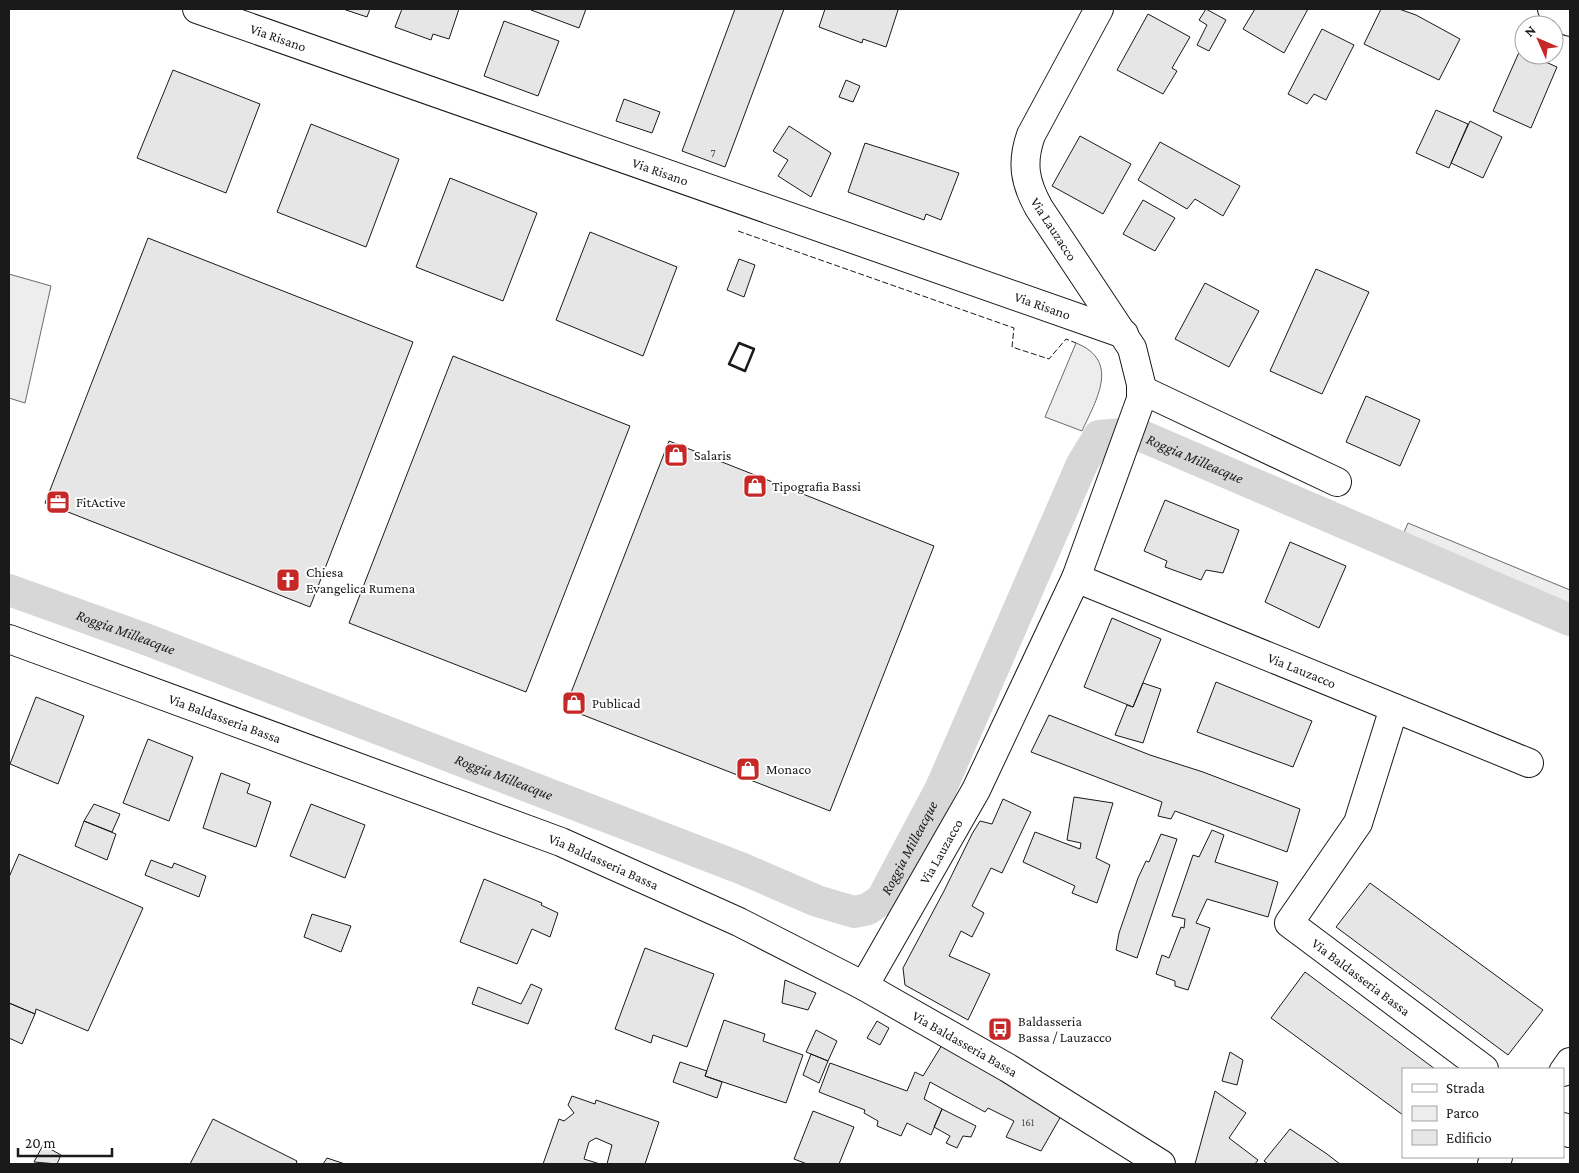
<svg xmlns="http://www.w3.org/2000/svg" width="1579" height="1173" viewBox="0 0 1579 1173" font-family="'Crimson Pro',serif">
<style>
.green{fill:#ededed;stroke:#6a6a6a}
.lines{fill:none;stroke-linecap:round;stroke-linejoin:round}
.canal{stroke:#d7d7d7;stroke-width:32}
.building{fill:#e6e6e6;stroke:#1a1a1a}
.minor-casing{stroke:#1a1a1a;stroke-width:30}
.minor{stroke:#fff;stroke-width:28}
.fence{stroke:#1a1a1a;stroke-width:1;stroke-dasharray:6 2.5;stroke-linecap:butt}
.wall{stroke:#1a1a1a;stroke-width:2.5}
.labels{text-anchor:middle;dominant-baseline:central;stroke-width:4;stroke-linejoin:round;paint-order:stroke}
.number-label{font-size:11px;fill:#4d4d4d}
.street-label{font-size:14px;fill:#1a1a1a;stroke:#fff}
.poi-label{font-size:14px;fill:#1a1a1a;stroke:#fff;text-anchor:start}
.water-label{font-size:15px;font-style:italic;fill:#1a1a1a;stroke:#fff}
</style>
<rect width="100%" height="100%" fill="#fff"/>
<path class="green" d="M 9,274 L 51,286 L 25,403 L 9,398 Z
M 1076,343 C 1121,361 1096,400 1082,431 L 1045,417 Z
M 1408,523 L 1570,590 L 1570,632 L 1394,556 Z"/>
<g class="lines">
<path class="canal" id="s1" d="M 9,590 L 148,640 L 743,869 L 817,901 L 854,912 L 868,909 L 882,899 L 941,788 L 1082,464 L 1099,436 L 1135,433 L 1570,620"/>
</g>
<path class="building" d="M 343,9 L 370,9 L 367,17 Z
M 402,9 L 459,9 L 449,39 L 433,34 L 431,40 L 395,27 Z
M 531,9 L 586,9 L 579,28 L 531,10 Z
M 735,9 L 784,9 L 725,167 L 682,151 Z
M 825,9 L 895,9 L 898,10 L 886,47 L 863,39 L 862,43 L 819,27 Z
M 1206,9 L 1226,20 L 1209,51 L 1197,45 L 1207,25 L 1199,20 Z
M 1255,9 L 1308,9 L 1284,53 L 1243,29 Z
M 1381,9 L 1399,9 L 1416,15 L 1460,39 L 1439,80 L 1364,44 Z
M 1148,14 L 1190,37 L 1172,68 L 1177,71 L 1163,94 L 1117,70 Z
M 504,21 L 559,41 L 538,96 L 484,76 Z
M 1322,29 L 1354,45 L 1326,100 L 1314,94 L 1307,104 L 1288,94 Z
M 1520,50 L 1524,52 L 1524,55 L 1530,55 L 1557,67 L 1531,128 L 1493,111 Z
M 173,70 L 260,104 L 226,193 L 137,158 Z
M 846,80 L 860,86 L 853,102 L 839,97 Z
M 624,99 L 660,112 L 652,133 L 616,121 Z
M 1436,110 L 1468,124 L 1449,168 L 1416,153 Z
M 1470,121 L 1502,137 L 1483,178 L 1451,163 Z
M 311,124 L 399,159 L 366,247 L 277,212 Z
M 789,126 L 831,153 L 811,197 L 778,176 L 788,160 L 773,151 Z
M 1080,136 L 1131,164 L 1103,214 L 1052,186 Z
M 1160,142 L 1240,186 L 1223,216 L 1195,199 L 1187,209 L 1138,180 Z
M 865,143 L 959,173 L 941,220 L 926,214 L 924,220 L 848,192 Z
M 450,178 L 537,213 L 503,301 L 416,267 Z
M 1143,200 L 1175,218 L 1155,251 L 1123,234 Z
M 590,232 L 677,267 L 643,356 L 556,320 Z
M 148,238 L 413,342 L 310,607 L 45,503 Z
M 739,259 L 755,265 L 744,297 L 727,290 Z
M 1316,269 L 1369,292 L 1322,394 L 1270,371 Z
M 1205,283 L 1259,311 L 1229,367 L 1175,339 Z
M 453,356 L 630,426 L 526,692 L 349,623 Z
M 1366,396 L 1420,420 L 1400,466 L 1346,442 Z
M 669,441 L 934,546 L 830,811 L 565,708 Z
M 1165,500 L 1239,530 L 1223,573 L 1206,570 L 1201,580 L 1165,567 L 1167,561 L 1144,551 Z
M 1290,542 L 1346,566 L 1319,628 L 1265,602 Z
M 1112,618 L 1161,639 L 1133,707 L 1084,687 Z
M 1216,682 L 1312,721 L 1293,767 L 1197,732 Z
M 1143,683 L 1161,689 L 1143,743 L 1115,735 L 1127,705 L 1133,707 Z
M 36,697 L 84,716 L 58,784 L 10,764 Z
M 1049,715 L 1150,755 L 1203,772 L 1300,809 L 1287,852 L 1175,811 L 1171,819 L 1158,816 L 1162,802 L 1031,752 Z
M 148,739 L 193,757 L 169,821 L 123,803 Z
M 221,773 L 250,784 L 247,793 L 271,802 L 256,847 L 203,828 Z
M 1074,797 L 1113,803 L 1096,858 L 1110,865 L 1097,903 L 1072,893 L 1075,886 L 1023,862 L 1035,832 L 1080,849 L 1081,843 L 1067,840 Z
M 1003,799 L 1031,812 L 1002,873 L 991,868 L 972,906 L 984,913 L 972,937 L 961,931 L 949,956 L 990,974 L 968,1020 L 905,985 L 903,968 L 944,891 L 972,834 L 980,821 L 992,824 Z
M 94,804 L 120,814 L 112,832 L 84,821 Z
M 311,804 L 365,825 L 345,878 L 290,856 Z
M 84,821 L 116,834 L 107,860 L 75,846 Z
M 1212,830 L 1224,835 L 1215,862 L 1278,882 L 1268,917 L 1207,899 L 1196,923 L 1210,928 L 1188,990 L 1175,986 L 1175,981 L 1156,974 L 1162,955 L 1169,958 L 1181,927 L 1184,928 L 1185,919 L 1172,916 L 1193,855 L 1199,857 Z
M 1161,834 L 1177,839 L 1137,958 L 1116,950 L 1119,933 L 1138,878 L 1146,861 L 1149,862 Z
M 19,854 L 143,908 L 88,1031 L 36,1009 L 35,1014 L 9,1003 L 9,877 Z
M 151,860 L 172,868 L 174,863 L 206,876 L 199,897 L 145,875 Z
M 484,879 L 542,903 L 541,905 L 558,913 L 550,937 L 532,929 L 517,964 L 460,942 Z
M 1370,883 L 1543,1010 L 1508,1055 L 1336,927 Z
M 312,914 L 351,926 L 341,952 L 304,937 Z
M 645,948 L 714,974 L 687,1047 L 653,1035 L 651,1043 L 615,1029 Z
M 1305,972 L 1435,1069 L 1403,1069 L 1403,1115 L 1271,1018 Z
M 785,980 L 816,993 L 808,1010 L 782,1003 Z
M 531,984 L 542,989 L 528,1024 L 472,1004 L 478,987 L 521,1004 Z
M 9,1003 L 35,1014 L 22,1044 L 9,1038 Z
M 724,1020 L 765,1034 L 763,1041 L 803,1055 L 786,1103 L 705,1076 Z
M 877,1021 L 889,1028 L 880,1045 L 867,1038 Z
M 816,1030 L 837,1041 L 828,1061 L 806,1052 Z
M 942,1045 L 1061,1116 L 1041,1151 L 1006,1137 L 1014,1121 L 988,1108 L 985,1112 L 930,1082 L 924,1099 L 942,1109 L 931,1135 L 907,1123 L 901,1136 L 877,1126 L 878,1121 L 864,1113 L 865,1110 L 819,1092 L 830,1063 L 907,1091 L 915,1072 L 923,1076 Z
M 1230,1052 L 1243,1060 L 1237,1085 L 1222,1081 Z
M 811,1054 L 828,1061 L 819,1083 L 803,1075 Z
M 680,1062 L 707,1071 L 705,1076 L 722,1082 L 717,1098 L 673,1082 Z
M 1215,1091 L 1246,1113 L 1229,1138 L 1258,1160 L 1255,1164 L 1195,1164 Z
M 572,1096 L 595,1104 L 596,1100 L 659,1122 L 645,1164 L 607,1164 L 612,1145 L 596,1138 L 589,1142 L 584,1159 L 600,1164 L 543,1164 L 559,1119 L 564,1121 L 574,1113 L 568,1105 Z
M 942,1109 L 976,1126 L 971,1137 L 963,1136 L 957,1148 L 946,1143 L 950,1136 L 934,1127 Z
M 813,1111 L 854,1127 L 839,1164 L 807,1164 L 794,1159 Z
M 213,1119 L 297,1161 L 296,1164 L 190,1164 Z
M 1290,1129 L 1327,1154 L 1340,1164 L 1268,1164 L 1264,1161 Z
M 43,1145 L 61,1155 L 57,1164 L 34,1162 Z
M 327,1158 L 345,1164 L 323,1164 Z"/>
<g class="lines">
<g class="minor-casing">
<g id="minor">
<path id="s2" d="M 197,9 L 1124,334"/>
<path d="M 1552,9 L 1570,22"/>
<path d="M 1142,390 L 1337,482"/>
<path id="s3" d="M 1076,578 L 1529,763"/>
<path id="s4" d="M 9,639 L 561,842 L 739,922 L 864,986 L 1008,1068 L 1161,1164"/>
<path id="s5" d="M 1394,708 L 1358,823 L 1289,923 L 1484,1069"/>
<path id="s6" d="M 864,986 L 976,790 L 1076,578 L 1141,399 L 1141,384 L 1132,348 L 1039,208 C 1025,183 1021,163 1031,135 L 1099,9"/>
<path d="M 1563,1072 L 1570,1062"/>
<path d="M 1563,1127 L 1570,1133"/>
<path d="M 1492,1164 L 1498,1157"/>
</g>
</g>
<use href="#minor" class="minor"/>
<path class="fence" d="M 738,231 L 1014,328 L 1012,347 L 1049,359 L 1066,339 L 1076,343"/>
<path class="wall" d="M 739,343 L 754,349 L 745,371 L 729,364 Z"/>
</g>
<defs>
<g id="shop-square" transform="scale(1.25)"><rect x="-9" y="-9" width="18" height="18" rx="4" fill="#c62828" stroke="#fff"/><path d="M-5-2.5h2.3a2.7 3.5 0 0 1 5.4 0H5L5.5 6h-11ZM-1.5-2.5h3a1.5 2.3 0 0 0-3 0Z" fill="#fff"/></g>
<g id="office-square" transform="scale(1.25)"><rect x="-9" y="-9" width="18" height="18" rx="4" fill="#c62828" stroke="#fff"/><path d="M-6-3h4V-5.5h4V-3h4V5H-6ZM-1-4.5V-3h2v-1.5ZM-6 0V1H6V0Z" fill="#fff"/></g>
<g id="church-square" transform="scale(1.25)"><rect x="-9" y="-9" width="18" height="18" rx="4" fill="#c62828" stroke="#fff"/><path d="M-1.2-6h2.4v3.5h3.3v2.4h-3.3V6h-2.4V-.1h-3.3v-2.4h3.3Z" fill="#fff"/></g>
<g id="bus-square" transform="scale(1.25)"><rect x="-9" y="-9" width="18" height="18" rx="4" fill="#c62828" stroke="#fff"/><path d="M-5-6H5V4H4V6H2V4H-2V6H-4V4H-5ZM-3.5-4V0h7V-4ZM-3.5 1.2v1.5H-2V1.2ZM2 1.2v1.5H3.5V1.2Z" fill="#fff"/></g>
</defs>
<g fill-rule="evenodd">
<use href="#shop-square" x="676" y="455"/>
<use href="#shop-square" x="755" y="486"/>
<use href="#office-square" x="58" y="502"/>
<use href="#church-square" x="288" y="580"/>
<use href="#shop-square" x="574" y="703"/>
<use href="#shop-square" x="748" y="769"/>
<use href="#bus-square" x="1000" y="1029"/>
</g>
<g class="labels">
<g class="number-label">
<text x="713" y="153">7</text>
<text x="1028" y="1122">161</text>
</g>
<g class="street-label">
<text stroke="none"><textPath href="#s2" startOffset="86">Via Risano</textPath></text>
<text stroke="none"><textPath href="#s2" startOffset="491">Via Risano</textPath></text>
<text transform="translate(1054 229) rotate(57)">Via Lauzacco</text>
<text stroke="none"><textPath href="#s2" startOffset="896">Via Risano</textPath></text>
<text stroke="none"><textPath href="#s3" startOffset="244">Via Lauzacco</textPath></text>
<text stroke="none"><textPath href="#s4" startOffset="230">Via Baldasseria Bassa</textPath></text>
<text stroke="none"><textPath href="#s6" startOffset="155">Via Lauzacco</textPath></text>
<text stroke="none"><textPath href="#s4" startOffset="635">Via Baldasseria Bassa</textPath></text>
<text stroke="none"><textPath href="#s5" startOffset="332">Via Baldasseria Bassa</textPath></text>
<text stroke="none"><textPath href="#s4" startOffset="1040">Via Baldasseria Bassa</textPath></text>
</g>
<g class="poi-label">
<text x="694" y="455">Salaris</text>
<text x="772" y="486">Tipografia Bassi</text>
<text x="76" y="502">FitActive</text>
<text x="306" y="572">Chiesa<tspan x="306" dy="16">Evangelica Rumena</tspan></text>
<text x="592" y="703">Publicad</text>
<text x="766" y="769">Monaco</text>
<text x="1018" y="1021">Baldasseria<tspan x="1018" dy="16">Bassa / Lauzacco</tspan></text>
</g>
<g class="water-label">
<text stroke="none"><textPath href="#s1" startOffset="1549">Roggia Milleacque</textPath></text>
<text stroke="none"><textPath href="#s1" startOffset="124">Roggia Milleacque</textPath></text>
<text stroke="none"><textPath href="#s1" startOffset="529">Roggia Milleacque</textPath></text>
<text stroke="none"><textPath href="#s1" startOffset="994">Roggia Milleacque</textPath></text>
</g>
</g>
<rect width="1579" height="1173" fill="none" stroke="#1a1a1a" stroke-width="20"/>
<rect x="1402" y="1068" width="162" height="90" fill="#ffffff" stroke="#a3a3a3"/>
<rect x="1412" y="1084" width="25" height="8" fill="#ffffff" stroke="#a3a3a3"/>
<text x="1446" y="1093" font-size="15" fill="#1a1a1a">Strada</text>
<rect x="1412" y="1106" width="25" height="15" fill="#ededed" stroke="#a3a3a3"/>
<text x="1446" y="1118" font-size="15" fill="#1a1a1a">Parco</text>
<rect x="1412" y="1130" width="25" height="15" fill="#e6e6e6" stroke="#a3a3a3"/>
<text x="1446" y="1143" font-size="15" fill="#1a1a1a">Edificio</text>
<g transform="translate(1539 40) rotate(315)"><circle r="24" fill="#ffffff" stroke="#a3a3a3"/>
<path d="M0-4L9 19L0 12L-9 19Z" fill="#c62828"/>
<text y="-8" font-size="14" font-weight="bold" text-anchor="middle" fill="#1a1a1a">N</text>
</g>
<path d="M18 1148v8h94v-8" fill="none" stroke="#1a1a1a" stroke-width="2.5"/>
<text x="25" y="1148" font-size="15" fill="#1a1a1a" stroke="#ffffff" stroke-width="4" paint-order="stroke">20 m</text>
</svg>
